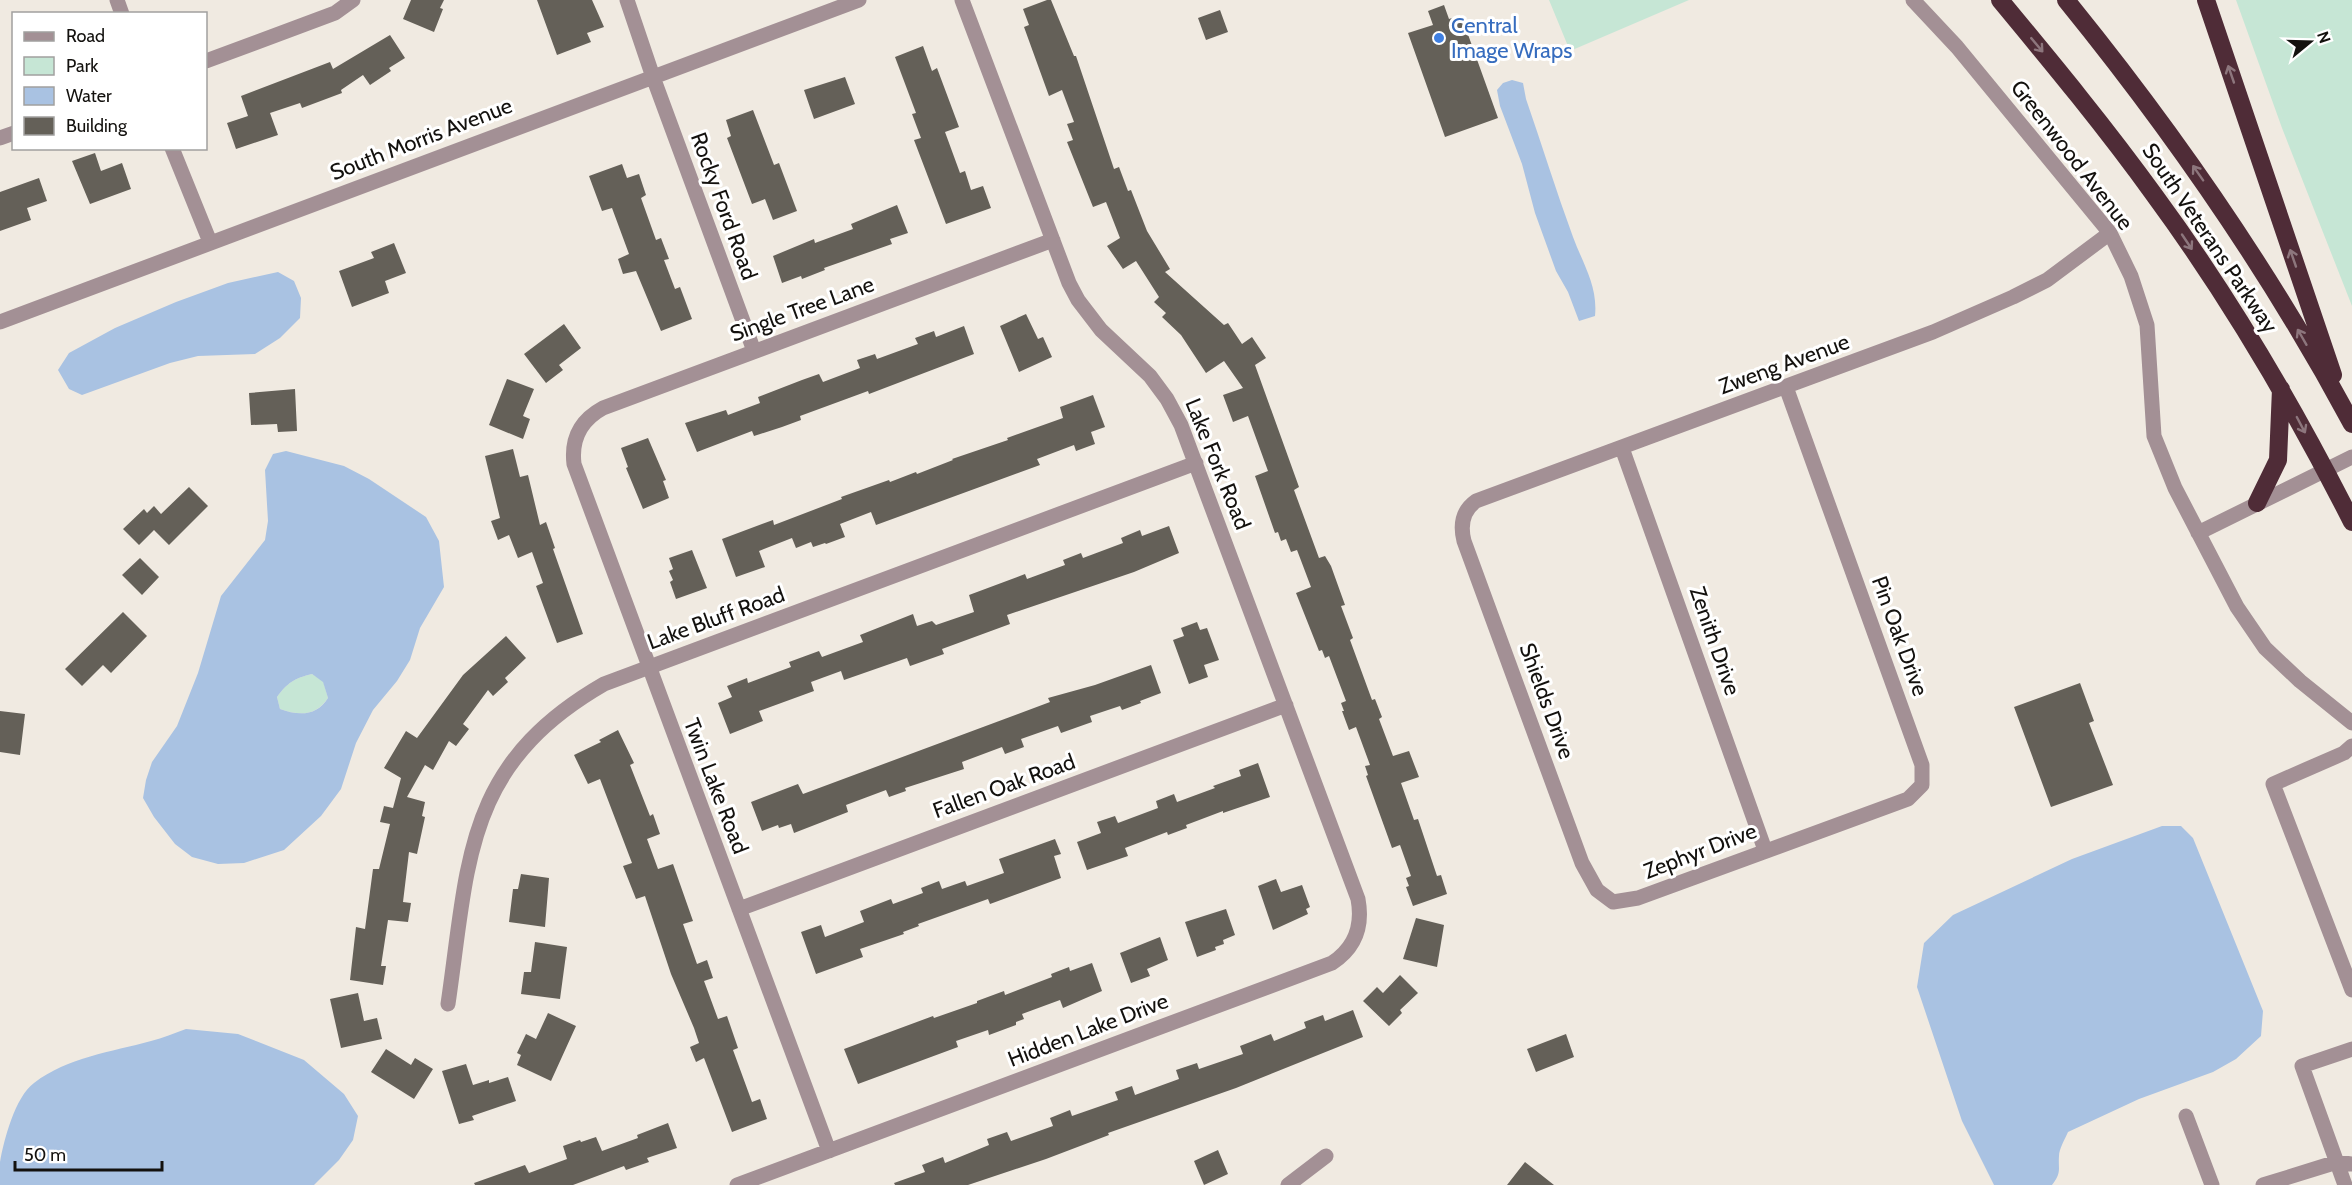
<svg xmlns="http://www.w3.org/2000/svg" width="2352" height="1185" viewBox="0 0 2352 1185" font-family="Cabin,sans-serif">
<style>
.green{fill:#c6e6d5}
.water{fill:#a9c2e2;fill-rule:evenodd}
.building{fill:#646058}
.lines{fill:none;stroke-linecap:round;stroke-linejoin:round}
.minor{stroke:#a39095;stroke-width:15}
.highway{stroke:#4f2c37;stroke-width:18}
.oneway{stroke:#8d767d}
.shop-dot{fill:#3f7fe0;stroke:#fff;stroke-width:2}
.labels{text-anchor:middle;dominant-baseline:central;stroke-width:6;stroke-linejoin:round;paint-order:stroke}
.shop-label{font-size:22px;fill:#366cbe;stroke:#fff;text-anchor:start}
.street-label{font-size:22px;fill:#13110e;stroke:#fff}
</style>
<rect width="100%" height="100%" fill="#f0eae1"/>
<path class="green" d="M 1549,0 L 1689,0 L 1570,51 Z
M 2236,0 L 2352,0 L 2352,306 L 2282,128 Z
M 312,674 L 323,681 L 328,698 C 316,716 300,716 280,709 L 277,697 C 287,683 295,678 312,674 Z"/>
<path class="water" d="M 1512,80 L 1523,83 L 1526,99 C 1542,145 1556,191 1573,237 C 1583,264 1598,286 1595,316 L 1579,321 L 1568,292 L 1556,271 L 1535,213 L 1522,164 L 1500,106 L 1497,90 L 1503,83 Z
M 278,272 L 294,281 L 301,298 L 300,318 L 280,338 L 255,354 L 198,356 L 170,363 L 82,395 L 69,389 L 58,370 L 69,353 L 115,328 L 176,302 L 228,283 Z
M 286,451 L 344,466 L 369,479 L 426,517 L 439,541 L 444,587 L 420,628 L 410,660 L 397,681 L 373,710 L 356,743 L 341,789 L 321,816 L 284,850 L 244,863 L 218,864 L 192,857 L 175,844 L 154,817 L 143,798 L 146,780 L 152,762 L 177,726 L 198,673 L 221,596 L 265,540 L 268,521 L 265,470 L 273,454 ZM 312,674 L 323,682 L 328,698 C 317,716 299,716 280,709 L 277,697 C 287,683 295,678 312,674 Z
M 2162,826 L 2181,826 L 2193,838 L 2263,1011 L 2261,1036 L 2236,1059 L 2213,1072 L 2139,1099 L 2068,1132 C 2065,1139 2059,1149 2059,1156 C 2058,1170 2062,1172 2052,1185 L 1994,1185 L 1962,1121 L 1917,987 L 1924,943 L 1953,915 L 2072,859 Z
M 186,1029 L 238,1034 L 304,1060 L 344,1094 L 358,1116 L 353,1140 L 339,1160 L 314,1185 L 0,1185 C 0,1178 0,1169 0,1162 C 4,1140 15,1097 34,1083 C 68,1057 111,1052 151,1041 C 163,1038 174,1033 186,1029 Z"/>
<path class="building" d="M 411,0 L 444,0 L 440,8 L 443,9 L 434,32 L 403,19 Z
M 537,0 L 592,0 L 604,27 L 587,33 L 591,42 L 557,55 Z
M 1047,0 L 1051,0 L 1074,56 L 1076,56 L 1114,169 L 1119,167 L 1128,191 L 1131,190 L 1147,231 L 1170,269 L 1165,272 L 1224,325 L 1228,323 L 1242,344 L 1252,337 L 1266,358 L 1255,365 L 1299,487 L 1294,490 L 1319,558 L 1325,556 L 1331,566 L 1345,605 L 1341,606 L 1353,638 L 1350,640 L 1372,700 L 1375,699 L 1382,717 L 1379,719 L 1393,756 L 1409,751 L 1419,777 L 1401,783 L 1414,820 L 1418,819 L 1437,876 L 1441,875 L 1447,894 L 1413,906 L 1406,887 L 1409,886 L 1406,878 L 1411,876 L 1400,845 L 1392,848 L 1366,776 L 1368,775 L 1365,766 L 1370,765 L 1356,727 L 1349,730 L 1342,711 L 1344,711 L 1341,703 L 1346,701 L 1329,656 L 1325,658 L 1322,650 L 1319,651 L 1296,593 L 1311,587 L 1297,550 L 1291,552 L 1286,539 L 1281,541 L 1278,532 L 1275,533 L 1255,476 L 1268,471 L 1248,416 L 1233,422 L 1223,395 L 1243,388 L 1224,361 L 1206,373 L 1181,335 L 1162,317 L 1166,313 L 1154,302 L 1159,297 L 1136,261 L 1123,269 L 1107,246 L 1120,238 L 1106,202 L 1093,207 L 1067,142 L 1073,140 L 1067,124 L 1074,122 L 1062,90 L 1049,96 L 1024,27 L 1029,25 L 1023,9 Z
M 1444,5 L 1449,19 L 1461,15 L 1498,118 L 1445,137 L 1408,33 L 1433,25 L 1428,11 Z
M 1220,10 L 1228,32 L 1206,40 L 1198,18 Z
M 390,35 L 405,58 L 389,68 L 391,71 L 370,85 L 363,75 L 341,90 L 342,93 L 302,108 L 300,103 L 270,113 L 278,135 L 236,149 L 227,123 L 248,116 L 241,96 L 330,62 L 333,69 Z
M 923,46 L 932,71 L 937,68 L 959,127 L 945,132 L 960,173 L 965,171 L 971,190 L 983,186 L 991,208 L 946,224 L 914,140 L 921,138 L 912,114 L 916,113 L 895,57 Z
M 845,77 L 855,104 L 814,119 L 804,90 Z
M 753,110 L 774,165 L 779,163 L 797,211 L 773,220 L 765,199 L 752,204 L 727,138 L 731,136 L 726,120 Z
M 95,153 L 101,171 L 122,163 L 131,189 L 90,204 L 72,161 Z
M 622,164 L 627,178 L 639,174 L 646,195 L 641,198 L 656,240 L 661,238 L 669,259 L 664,260 L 675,289 L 680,287 L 692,319 L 661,331 L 636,271 L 623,274 L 618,259 L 629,254 L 612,208 L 602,211 L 589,176 Z
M 39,178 L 47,201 L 27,208 L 31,220 L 0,231 L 0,192 Z
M 897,205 L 908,233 L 890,239 L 892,244 L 824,268 L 825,270 L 802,279 L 801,276 L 782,283 L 773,256 L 814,239 L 815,243 L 853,229 L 851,224 Z
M 394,243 L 406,273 L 385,281 L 389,293 L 352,307 L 339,271 L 374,258 L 371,252 Z
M 1026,314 L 1038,339 L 1043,337 L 1052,357 L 1019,372 L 1000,326 Z
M 564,324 L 581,348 L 559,365 L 563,370 L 546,383 L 524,354 Z
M 964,326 L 974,354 L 869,394 L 868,391 L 800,416 L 801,420 L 782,427 L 754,436 L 752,431 L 697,452 L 685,423 L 726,410 L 728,415 L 760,403 L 758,397 L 802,380 L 819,374 L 823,382 L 860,368 L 857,360 L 875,354 L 877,359 L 918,344 L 915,338 L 934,331 L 936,337 Z
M 507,379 L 534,389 L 523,416 L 530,419 L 523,439 L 489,425 Z
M 295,389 L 297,431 L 278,432 L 277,424 L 251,425 L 249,393 Z
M 1093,395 L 1105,427 L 1091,432 L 1095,444 L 1076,451 L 1074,445 L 1037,459 L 1040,465 L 876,525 L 871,512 L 840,524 L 845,537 L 826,544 L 825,543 L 813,547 L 811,542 L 796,548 L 792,538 L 759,551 L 765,567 L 736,577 L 722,539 L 773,520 L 774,525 L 842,499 L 841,497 L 889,480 L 890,482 L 916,472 L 917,474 L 953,460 L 952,459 L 1008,440 L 1007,438 L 1063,418 L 1060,407 Z
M 648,438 L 666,480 L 663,481 L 669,498 L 643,509 L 626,468 L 628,467 L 621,448 Z
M 513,449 L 520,477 L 528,475 L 540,525 L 546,522 L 555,548 L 553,549 L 583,634 L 557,643 L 536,586 L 543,583 L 532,552 L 518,558 L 509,535 L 498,540 L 491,521 L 500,518 L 485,456 Z
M 189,487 L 208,506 L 169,545 L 154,530 L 139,545 L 123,529 L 144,509 L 147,513 L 154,506 L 161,514 Z
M 1169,526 L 1179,553 L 1134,572 L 1007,615 L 1010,624 L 942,649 L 944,654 L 910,666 L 907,658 L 844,680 L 841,671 L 811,682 L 814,691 L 759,711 L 763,721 L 730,734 L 718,703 L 732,697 L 727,686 L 747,678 L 748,683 L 791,667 L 789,662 L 819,651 L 822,657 L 863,642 L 860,635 L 913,614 L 917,626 L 932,621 L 936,625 L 974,612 L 969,595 L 1025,574 L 1027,579 L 1065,565 L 1063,560 L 1081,553 L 1083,558 L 1123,543 L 1121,538 L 1140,530 L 1142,536 Z
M 692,550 L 707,588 L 676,599 L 670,582 L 673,580 L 669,571 L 673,569 L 669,558 Z
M 140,558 L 159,577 L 142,595 L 122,575 Z
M 123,612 L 147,636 L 111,673 L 103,665 L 82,686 L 65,669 Z
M 1197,622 L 1200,630 L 1207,628 L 1219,660 L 1204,665 L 1208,677 L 1189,684 L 1173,640 L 1184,636 L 1181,628 Z
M 506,636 L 526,658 L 505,678 L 508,682 L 493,696 L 488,690 L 463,724 L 469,729 L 456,746 L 449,741 L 433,770 L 425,765 L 407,797 L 425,802 L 422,816 L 425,817 L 417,854 L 409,852 L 403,902 L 411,903 L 408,922 L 388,920 L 381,966 L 386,966 L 383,985 L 350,980 L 356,927 L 365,929 L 373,869 L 379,869 L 390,824 L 380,822 L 384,806 L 393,808 L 401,778 L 384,768 L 406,731 L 417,738 L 463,675 Z
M 1151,665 L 1161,693 L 1140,701 L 1141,703 L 1122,710 L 1120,706 L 1090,716 L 1092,722 L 1061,733 L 1058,726 L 1021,739 L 1024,747 L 1005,754 L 1002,747 L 962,762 L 964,769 L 905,788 L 906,791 L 889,797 L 886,790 L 846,805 L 848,812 L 794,833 L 791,824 L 779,828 L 778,825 L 762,831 L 751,802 L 798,784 L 803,794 L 1050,702 L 1048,698 L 1095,685 Z
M 2080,683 L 2094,721 L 2089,723 L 2113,785 L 2051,807 L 2014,707 Z
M 0,711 L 25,714 L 20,755 L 0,752 Z
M 618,730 L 634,763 L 630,765 L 650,816 L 653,814 L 660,834 L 647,839 L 658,869 L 673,864 L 693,921 L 683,924 L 697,964 L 707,960 L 713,978 L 704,981 L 718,1019 L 727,1016 L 738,1048 L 733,1050 L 752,1102 L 760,1099 L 767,1119 L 732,1132 L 704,1058 L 696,1062 L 690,1047 L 699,1043 L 694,1028 L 671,974 L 645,896 L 636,899 L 623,866 L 632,863 L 600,779 L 588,784 L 574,755 L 601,742 L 599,740 Z
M 1258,763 L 1270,797 L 1223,813 L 1223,811 L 1186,825 L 1187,828 L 1168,835 L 1167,832 L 1125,848 L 1128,856 L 1087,870 L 1077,842 L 1101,833 L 1097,822 L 1115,816 L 1118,823 L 1158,808 L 1156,801 L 1174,794 L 1177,802 L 1215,788 L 1213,786 L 1241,776 L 1239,770 Z
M 1055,839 L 1061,854 L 1054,856 L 1061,878 L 990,904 L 988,899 L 918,924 L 919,926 L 903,932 L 904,934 L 860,949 L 863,957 L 816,974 L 801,932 L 821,925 L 825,937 L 864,922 L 860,911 L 891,899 L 893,904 L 923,893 L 921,888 L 939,881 L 942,889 L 965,881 L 967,886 L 1004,873 L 999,859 Z
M 521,874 L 549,878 L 545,927 L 509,922 L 513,889 L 518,889 Z
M 1276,879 L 1281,892 L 1302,885 L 1310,907 L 1306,909 L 1308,914 L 1273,930 L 1258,886 Z
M 1226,909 L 1235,935 L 1223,940 L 1224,944 L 1215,947 L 1216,950 L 1197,957 L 1185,922 Z
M 1416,918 L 1444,925 L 1437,967 L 1403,959 Z
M 1160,937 L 1168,960 L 1147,969 L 1150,976 L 1131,983 L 1120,953 Z
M 535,942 L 567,947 L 560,999 L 521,994 L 524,972 L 531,972 Z
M 1092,963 L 1102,991 L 1063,1008 L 1060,1000 L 1022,1014 L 1024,1019 L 1016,1022 L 1016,1025 L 989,1035 L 988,1030 L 956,1041 L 958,1047 L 858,1084 L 844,1049 L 933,1016 L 934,1018 L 977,1003 L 977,1001 L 1004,991 L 1005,995 L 1052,977 L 1051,974 L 1069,967 L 1070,971 Z
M 1400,975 L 1418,993 L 1400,1010 L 1402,1013 L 1389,1026 L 1363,1001 L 1377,987 L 1383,993 Z
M 358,993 L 364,1021 L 377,1018 L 382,1039 L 341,1048 L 330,999 Z
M 1353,1010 L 1363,1037 L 1236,1088 L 1108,1133 L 1109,1135 L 1046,1159 L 968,1185 L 895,1185 L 894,1183 L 925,1172 L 922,1165 L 943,1157 L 945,1163 L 989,1145 L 987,1139 L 1007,1132 L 1011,1141 L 1053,1126 L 1050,1118 L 1070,1110 L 1072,1116 L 1118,1100 L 1115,1092 L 1132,1086 L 1135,1095 L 1179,1079 L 1176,1070 L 1197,1063 L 1199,1069 L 1243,1054 L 1240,1046 L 1271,1034 L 1274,1041 L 1306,1028 L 1304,1022 L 1323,1015 L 1325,1021 Z
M 548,1013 L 576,1026 L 551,1081 L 517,1065 L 521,1055 L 517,1053 L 526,1034 L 536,1039 Z
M 1566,1034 L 1574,1057 L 1536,1072 L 1527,1049 Z
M 386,1049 L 411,1065 L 415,1058 L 433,1069 L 414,1099 L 371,1072 Z
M 466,1064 L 473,1085 L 489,1080 L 489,1083 L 508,1077 L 516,1101 L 472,1116 L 474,1120 L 459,1124 L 442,1071 Z
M 668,1123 L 677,1148 L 647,1158 L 649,1162 L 626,1170 L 624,1166 L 573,1185 L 475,1185 L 474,1183 L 525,1165 L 529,1173 L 567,1159 L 563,1146 L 580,1140 L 581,1142 L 596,1137 L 602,1151 L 638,1138 L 637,1135 Z
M 1218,1150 L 1228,1174 L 1204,1185 L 1194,1161 Z
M 1525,1162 L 1554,1185 L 1507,1185 Z"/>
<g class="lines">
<path class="minor" d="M 117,0 L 122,14
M 627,0 L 653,77 L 754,351
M 1913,0 L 1957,47 L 2110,233 L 2131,276 L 2147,325 L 2154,436 L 2175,488 L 2237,607 L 2265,648 L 2300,681 L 2352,723
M 206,61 L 335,13 L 353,0
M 0,138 L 14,133
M 172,148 L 210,242
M 0,322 L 859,0
M 1786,387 L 1922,765 L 1922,785 L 1908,799 L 1638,898 L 1613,902 L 1597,890 L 1582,863 L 1464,541 C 1460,525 1462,511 1476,501 L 1933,332 L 2013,297 L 2047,280 L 2110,233
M 1622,448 L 1765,850
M 2198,533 L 2352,457
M 2352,746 L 2344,753 L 2273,784 L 2352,990
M 739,909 L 1286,705
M 448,1004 C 469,860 464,765 604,684 L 1196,463
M 2186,1116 L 2212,1185
M 829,1151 L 574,464 C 571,439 581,420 603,408 L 1053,240
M 737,1185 L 1332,963 C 1355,948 1363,926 1358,899 L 1181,425 L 1167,399 L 1150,376 L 1101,330 L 1078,300 L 1069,283 L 962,0
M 1288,1185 L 1326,1156
M 2263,1185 L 2337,1162 L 2352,1164
M 2345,1185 L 2302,1066 L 2352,1049"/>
<path class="highway" d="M 2000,0 C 2053,64 2106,128 2155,196 C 2230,298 2295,409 2352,522
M 2066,0 C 2174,133 2271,273 2352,424
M 2206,0 L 2333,375
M 2257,503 L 2278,460 L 2281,389"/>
</g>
<defs><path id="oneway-shaft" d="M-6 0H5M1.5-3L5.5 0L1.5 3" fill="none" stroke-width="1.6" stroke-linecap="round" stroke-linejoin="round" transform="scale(1.5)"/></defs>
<g class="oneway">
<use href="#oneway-shaft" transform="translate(2037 45) rotate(50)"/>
<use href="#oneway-shaft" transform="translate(2231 74) rotate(-109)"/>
<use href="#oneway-shaft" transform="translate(2198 173) rotate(-125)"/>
<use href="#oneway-shaft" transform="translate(2187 242) rotate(56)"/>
<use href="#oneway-shaft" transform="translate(2293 258) rotate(-109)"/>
<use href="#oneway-shaft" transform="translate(2302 337) rotate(-120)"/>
<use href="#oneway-shaft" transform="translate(2301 425) rotate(62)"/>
</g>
<circle class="shop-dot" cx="1439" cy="38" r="6"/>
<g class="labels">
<g class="shop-label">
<text x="1451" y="25">Central<tspan x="1451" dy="25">Image Wraps</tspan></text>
</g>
<g class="street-label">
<text transform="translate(421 139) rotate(-21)">South Morris Avenue</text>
<text transform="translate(2072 155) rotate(52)">Greenwood Avenue</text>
<text transform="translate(724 206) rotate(70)">Rocky Ford Road</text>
<text transform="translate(2210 238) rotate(56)">South Veterans Parkway</text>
<text transform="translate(802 309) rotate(-20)">Single Tree Lane</text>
<text transform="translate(1784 364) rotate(-20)">Zweng Avenue</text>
<text transform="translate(1218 464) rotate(68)">Lake Fork Road</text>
<text transform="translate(716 618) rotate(-20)">Lake Bluff Road</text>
<text transform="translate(1900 636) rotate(70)">Pin Oak Drive</text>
<text transform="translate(1715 641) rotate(71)">Zenith Drive</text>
<text transform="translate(1547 701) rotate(70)">Shields Drive</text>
<text transform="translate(716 786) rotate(69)">Twin Lake Road</text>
<text transform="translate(1004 786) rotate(-20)">Fallen Oak Road</text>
<text transform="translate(1700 851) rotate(-21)">Zephyr Drive</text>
<text transform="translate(1088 1030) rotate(-21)">Hidden Lake Drive</text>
</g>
</g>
<rect x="12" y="12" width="195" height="138" fill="#ffffff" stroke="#a1a09f" stroke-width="1.5"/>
<rect x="24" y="32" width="30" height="9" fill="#a39095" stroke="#a1a09f" stroke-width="1.5"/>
<text x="66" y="42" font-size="18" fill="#13110e">Road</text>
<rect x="24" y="57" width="30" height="18" fill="#c6e6d5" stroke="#a1a09f" stroke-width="1.5"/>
<text x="66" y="72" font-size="18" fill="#13110e">Park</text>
<rect x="24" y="87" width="30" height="18" fill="#a9c2e2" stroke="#a1a09f" stroke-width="1.5"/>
<text x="66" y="102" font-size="18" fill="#13110e">Water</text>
<rect x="24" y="117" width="30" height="18" fill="#646058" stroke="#a1a09f" stroke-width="1.5"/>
<text x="66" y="132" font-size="18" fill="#13110e">Building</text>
<g transform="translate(2310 42) rotate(71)" stroke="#ffffff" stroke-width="4.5" paint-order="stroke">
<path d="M0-4.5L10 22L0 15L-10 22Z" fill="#13110e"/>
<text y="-9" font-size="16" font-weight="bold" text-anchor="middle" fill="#13110e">N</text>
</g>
<path d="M15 1161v9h147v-9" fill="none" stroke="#13110e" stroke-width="3"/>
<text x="24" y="1161" font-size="18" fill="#13110e" stroke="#ffffff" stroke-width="4.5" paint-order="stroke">50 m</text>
</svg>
